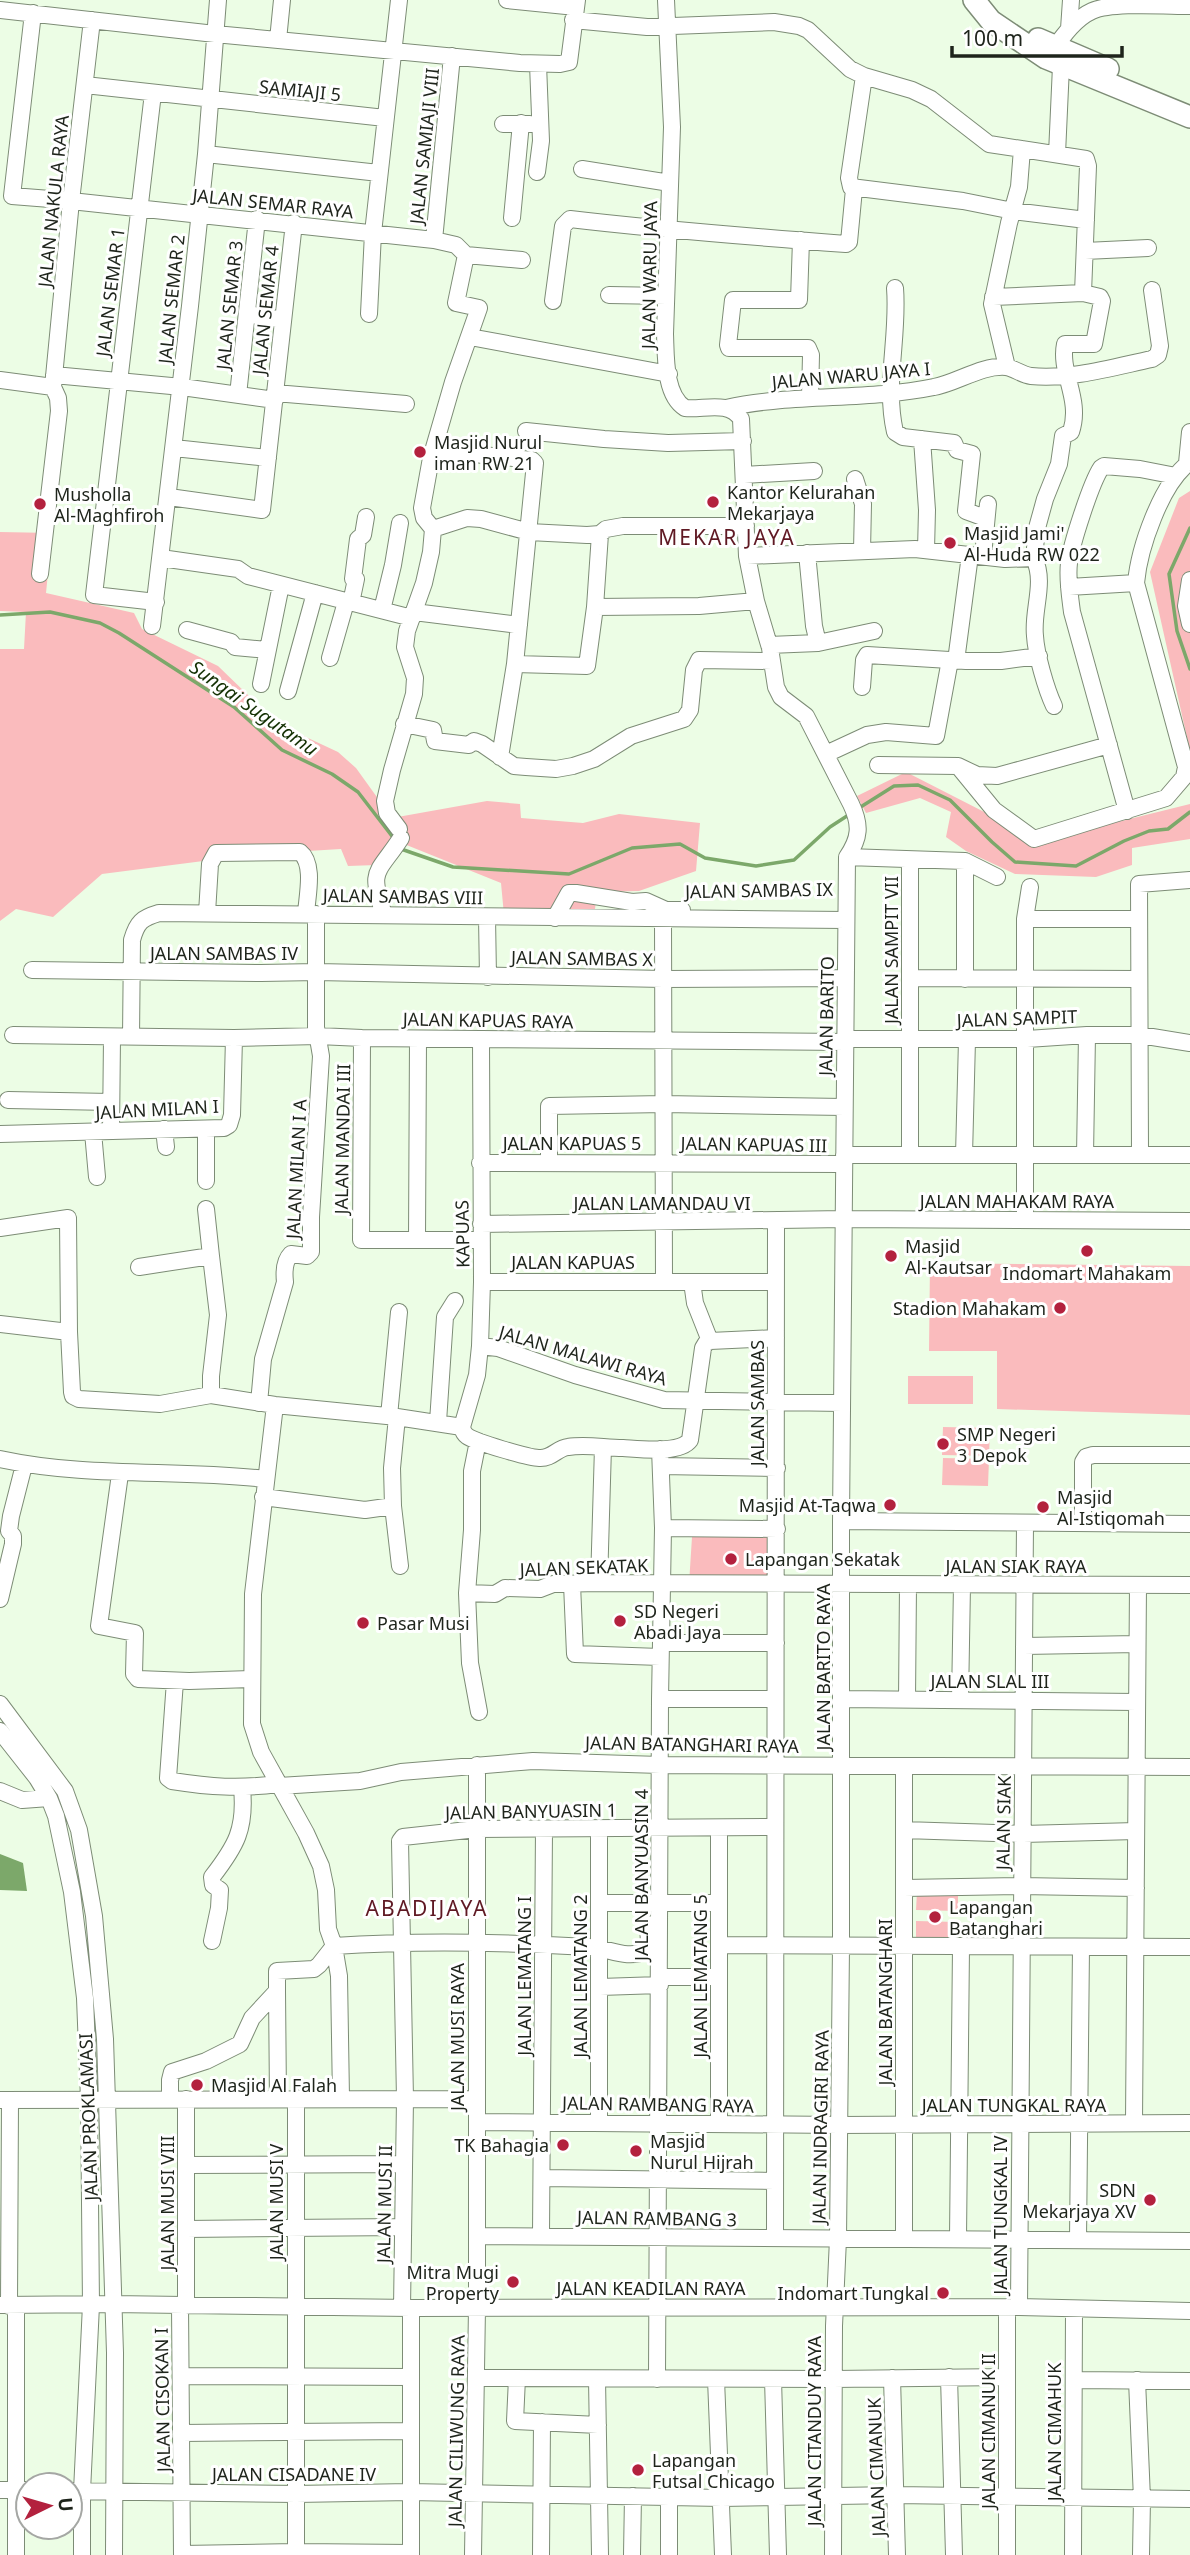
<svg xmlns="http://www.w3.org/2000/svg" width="1190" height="2555" viewBox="0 0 1190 2555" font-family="'Noto Sans',sans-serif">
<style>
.green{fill:#fabbbd}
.water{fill:#7ca86a}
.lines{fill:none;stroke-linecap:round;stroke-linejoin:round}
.stream{stroke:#7ca86a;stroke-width:3.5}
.minor-casing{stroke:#7d8c76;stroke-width:18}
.major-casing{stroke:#7d8c76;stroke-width:24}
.minor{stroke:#fff;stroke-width:16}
.major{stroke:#fff;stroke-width:21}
.poi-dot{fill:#b3213e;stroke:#fff;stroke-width:2.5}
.labels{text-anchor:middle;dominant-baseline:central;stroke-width:6;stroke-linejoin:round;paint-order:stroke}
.street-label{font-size:18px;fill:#1e241b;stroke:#fff}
.poi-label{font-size:18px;fill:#1e241b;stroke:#fff;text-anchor:start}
.water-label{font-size:19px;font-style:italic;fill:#143104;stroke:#fff}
.quarter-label{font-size:21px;letter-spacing:2px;fill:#5f1923;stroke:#fff}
</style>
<rect width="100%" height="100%" fill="#ecfde5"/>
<path class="green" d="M 1190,491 L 1190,751 L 1150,572 L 1179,498 Z
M 0,532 L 52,533 L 46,593 L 134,613 L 142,629 L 218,666 L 278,724 L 338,752 L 356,768 L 392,818 L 487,801 L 520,804 L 521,818 L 583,823 L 619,814 L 700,823 L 696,871 L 639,891 L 597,892 L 595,909 L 504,915 L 501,883 L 404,844 L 377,865 L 348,866 L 341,849 L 258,854 L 102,874 L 53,917 L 16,909 L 0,921 L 0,649 L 24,649 L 26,612 L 0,611 Z
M 906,772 L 1041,841 L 1190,804 L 1190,839 L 1132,848 L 1132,865 L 1096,877 L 1015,874 L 966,851 L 946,837 L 951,812 L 920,798 L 866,813 L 857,796 Z
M 930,1263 L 1190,1266 L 1190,1415 L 997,1409 L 997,1351 L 929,1351 Z
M 908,1376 L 973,1376 L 973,1404 L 908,1404 Z
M 943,1427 L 990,1428 L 989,1456 L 942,1455 Z
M 943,1458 L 989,1459 L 988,1486 L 942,1485 Z
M 770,1533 L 771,1582 L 689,1584 L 692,1537 Z
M 917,1892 L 958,1893 L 958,1911 L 916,1910 Z
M 916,1921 L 957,1922 L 957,1938 L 916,1938 Z"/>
<path class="water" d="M 0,1854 L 23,1863 L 27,1891 L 0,1890 Z"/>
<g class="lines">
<path class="stream" d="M 1190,528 L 1169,574 L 1177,631 L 1190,669
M 0,615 L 50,612 L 100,623 L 119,633 L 234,707 L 282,750 L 332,774 L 358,792 L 395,840
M 859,808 L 894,786 L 918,785 L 950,800 L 992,842 L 1015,862 L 1076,866 L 1124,841 L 1149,831 L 1168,829 L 1190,812
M 401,849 L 453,867 L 569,874 L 632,848 L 680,844 L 705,858 L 756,866 L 794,860 L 830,827 L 850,814"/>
<g class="minor-casing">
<path id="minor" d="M 507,0 L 576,7
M 666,0 L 672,127 L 665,334 C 666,355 664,395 685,408 C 704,410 729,400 741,419 L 747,556 L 756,601 L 770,648 L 776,687 L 781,697 L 806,716 L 851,804 C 861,825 860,838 847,857 L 841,1521 L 841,1946 L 838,2239 L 834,2326 L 833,2555
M 0,10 L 215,34 L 520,63 L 560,64 L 569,62 L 577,0
M 33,13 L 12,196 L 63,200
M 573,20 L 647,27 L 774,22 L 799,26 L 808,30 L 850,69 L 864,76 L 912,90 L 931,99 L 989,144 L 1086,159 L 1088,166 L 1083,293
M 1069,29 L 1071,0
M 278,40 L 282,0
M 1050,54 C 1061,39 1074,19 1092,11 C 1112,2 1166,6 1190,6
M 864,76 L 849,178 L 851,187 L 963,201 L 1013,211 L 1086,220
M 85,85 L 385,118
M 153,93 L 94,595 L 156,602
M 503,124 L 530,124
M 206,154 L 379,173
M 1057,154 L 1061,66
M 582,169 L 670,183
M 537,172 L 541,141 L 538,64
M 71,201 L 434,240 L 456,245 L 466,255
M 512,218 L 521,123
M 434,240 L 452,56
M 801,240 L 799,300 L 733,300 L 728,345 L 729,348 L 808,348 L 811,355 L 810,397
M 1085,251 L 1148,248
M 466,255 L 522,260
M 895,288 C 899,336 884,384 895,432 L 903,437 L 954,443 L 957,450 L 972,454 L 966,511 L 985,518
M 609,295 L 666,296
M 553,301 L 563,226 L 570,219 C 662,230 754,237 846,244 L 849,242 L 854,189
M 247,314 L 283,320
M 369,314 L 373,233 L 399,0
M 470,337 L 669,374
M 1007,367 L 992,304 L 1009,223 L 1019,187 L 1022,149
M 54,375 L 182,387 L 275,400
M 0,380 L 53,387
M 275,393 L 406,404
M 238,395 L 257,219
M 726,408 C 795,393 866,401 934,387 C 957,383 981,365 1006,367 C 1014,368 1022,375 1031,376 C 1070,380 1114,367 1152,359 L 1158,355 L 1160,346 L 1152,290
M 526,431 L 604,439 L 668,443 L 743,441
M 922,439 L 927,510 L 926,550
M 174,448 L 268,458
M 434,450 L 532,460 L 535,463 L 515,664 L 500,757
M 1187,463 L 1190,432
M 744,475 L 814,471
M 855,479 L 863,504 L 862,551
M 169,497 L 262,510 L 294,223
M 433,529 L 467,518 L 481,519 L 529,532 L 587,535 L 600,534 L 606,529 L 623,526 L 746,526
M 433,529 L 424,518 L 422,508 L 431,458 L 453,382 L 479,308 L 456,303 L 466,255
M 807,553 L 814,626 L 818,643
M 747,556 L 915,549 L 1005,559 L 1034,558 L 1037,528 L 1045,499 L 1059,464 L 1063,436 L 1071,432 C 1082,399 1059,373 1065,344 L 1094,344 L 1102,301 L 1100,297 L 1083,293 L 993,297
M 983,556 L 988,504
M 161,558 L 238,569 L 248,576 L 412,618
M 1034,558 C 1046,583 1032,610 1035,636 C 1036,654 1046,689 1054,706
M 40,574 L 59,411 L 58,398 L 53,387 L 71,201 L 92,20
M 1190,580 L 1186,606 L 1190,624
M 1069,587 L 1136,583
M 351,603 L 356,579 L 353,579 L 358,539 L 363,535 L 366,517
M 595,607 L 699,606 L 756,601
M 382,610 L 393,565 L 400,523
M 414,612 L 519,625
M 152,626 L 190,306 L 206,154 L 218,0
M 187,630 L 231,642 L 235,647 L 267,650
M 769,645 L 818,643 L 874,631
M 330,658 L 346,602
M 956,661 L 970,555
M 515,664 L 587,666 L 595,607 L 600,534
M 261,684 L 281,585
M 862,687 L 864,660 L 867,655 L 966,661 L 1001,661 L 1039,656
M 288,691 L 315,593
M 404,724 L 433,730 L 435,741 L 469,745 L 474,741 L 482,744 L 514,766 L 526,767 L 556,769 L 573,766 L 594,759 L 631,736 L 684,719 L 690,710 L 694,670 L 699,660 L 772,661
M 826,754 L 867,735 L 886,732 L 936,736 L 950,660
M 878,765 L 958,766 L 977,775 L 997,776 L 1109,745
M 958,766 L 994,810 L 1034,839 L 1166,798 L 1184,777 L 1186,767 L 1136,583 C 1139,549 1161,483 1190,462
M 1127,811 L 1072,612 C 1070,596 1067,579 1069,563 C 1071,545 1091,483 1101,468 L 1104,466 L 1140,469 L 1176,476
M 399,829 L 387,813 L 385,801 L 392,770 L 414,694 L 415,678 L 405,647 L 407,631 L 424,583 L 431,552 L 433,529
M 847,857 L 965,861 L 997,877
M 965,861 L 965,979
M 207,913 L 210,864 L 216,853 L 300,852 C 315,864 307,896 306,914
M 384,915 C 369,868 376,876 401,838
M 487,917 L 488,977
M 555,918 L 569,893 L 576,893 L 632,902 L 646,901 L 666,910 L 682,910
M 663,919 L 664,1282
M 1025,919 L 1139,919
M 32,970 L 261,973 L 317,972 L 663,979 L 846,978
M 910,978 L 1139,979
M 13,1035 L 234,1038 L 318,1036 L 362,1038 L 845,1042
M 131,1037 L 132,940 C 137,922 142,918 159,913 L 846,920
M 362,1038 L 361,1240 L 481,1240
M 846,1039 L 1027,1039 L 1087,1035 L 1140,1035 L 1190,1043
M 8,1100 L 111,1102
M 164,1129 L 166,1147
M 206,1129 L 206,1181
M 111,1131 L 112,1038
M 93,1132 L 97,1177
M 0,1134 L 224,1128 L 229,1125 L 232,1115 L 234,1038
M 844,1155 L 1190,1155
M 910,1155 L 910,860
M 964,1155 L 967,1040
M 1085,1155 L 1087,1035
M 1140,1155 L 1139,884 L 1190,880
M 480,1163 L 843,1164
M 549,1163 L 549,1106 L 664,1104 L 844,1107
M 206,1209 L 211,1256
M 1025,1220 L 1025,919 L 1030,887
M 481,1224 L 844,1219 L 1190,1221
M 0,1228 L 68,1218 L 69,1332
M 417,1240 L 418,1039
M 139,1267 L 211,1256 L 218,1315 L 211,1376 L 211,1395
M 482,1282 L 776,1282
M 692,1282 L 695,1303 L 710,1341
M 0,1324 L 69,1332 L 72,1392 L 73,1396 L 79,1399 L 160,1404 L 211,1395 L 275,1405 L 397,1417 L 462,1427
M 710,1341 L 776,1338
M 480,1346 L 498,1348 L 575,1375 L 664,1400 L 842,1403
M 259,1403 L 263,1359 L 285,1282 C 284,1273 284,1261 291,1254 L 307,1256 L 311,1252 L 311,1217 L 321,1056 L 316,1027 L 316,914
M 275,1405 L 253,1594 L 252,1724 L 261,1752 L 306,1833 L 321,1866 L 326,1890 L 328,1929 L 334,1946 C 419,1940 504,1942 589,1947 C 609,1948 626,1960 646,1951 L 649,1944 L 648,1924
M 389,1416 L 399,1312
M 438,1422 L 445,1317 L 455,1301
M 462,1427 L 477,1375 L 480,1346 L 482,1282 L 481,1039
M 462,1427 C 463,1431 463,1433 467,1436 C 475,1442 529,1458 539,1458 C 552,1459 557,1448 568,1447 C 586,1444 605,1448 623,1448 C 640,1449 680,1454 690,1440 L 703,1348 L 706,1343 L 710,1341
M 478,1441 L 472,1471 L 472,1530 L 467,1593 L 470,1663 L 479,1712
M 0,1459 C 88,1478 176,1469 265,1479
M 661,1466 L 777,1468
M 120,1474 L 99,1626 L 135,1633 L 134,1674 L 138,1679 L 189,1681 L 251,1679
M 263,1497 L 365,1510 L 393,1506 L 392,1468 L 397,1417
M 393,1506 L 400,1566
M 841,1521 L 1190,1524
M 1083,1523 L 1083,1462 L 1086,1457 L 1093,1455 L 1190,1455
M 663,1528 L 777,1529
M 599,1583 L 603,1447
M 572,1584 L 575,1654 L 660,1657
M 467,1593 L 495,1594 L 505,1588 L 540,1589 L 553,1584 L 599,1583 L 1190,1585
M 0,1599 L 13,1544 L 13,1536 L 9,1531 L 11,1516 L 24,1465
M 661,1643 L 776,1643
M 1024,1646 L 1137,1644
M 175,1681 L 168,1778 L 172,1781 C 211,1787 238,1789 278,1784
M 660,1699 L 775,1699
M 843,1699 L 1137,1702
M 907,1700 L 908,1585
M 960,1700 L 962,1585
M 0,1704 L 65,1791 L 79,1830 L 94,1916 L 105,2039 L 115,2353 L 114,2555
M 0,1731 L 37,1778 L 49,1798 L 56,1816 L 72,1892 L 85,1998 L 89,2099 L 91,2305 L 82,2491 L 82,2555
M 904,1766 L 904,2238
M 279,1786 L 360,1781 L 401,1772 L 533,1761 L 660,1765 L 1190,1767
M 0,1791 L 22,1800 L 49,1798
M 904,1830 L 1023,1834 L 1136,1831
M 904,1888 L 1021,1886 L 1136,1888
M 599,1903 L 719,1903
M 212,1941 L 219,1908 L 220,1890 L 213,1885 L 212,1877 C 236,1846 246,1829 242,1788
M 719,1945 L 1190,1947
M 334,1946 L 339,1976 L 341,2098
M 660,1977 L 719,1977
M 600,1987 L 660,1985
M 277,1991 L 278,2099
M 296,2098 L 296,2555
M 170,2099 L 170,2080 L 172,2072 L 206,2061 L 240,2044 L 252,2018 L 277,1991 L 277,1971 L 314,1969 L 319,1965 L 334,1946
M 186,2099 L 186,2306
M 0,2100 L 477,2099
M 477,2122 L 839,2125 L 1190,2123
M 599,2123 L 599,1828
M 1134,2123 L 1138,1585
M 719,2124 L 719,1828
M 186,2165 L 404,2164
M 542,2178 L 774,2181
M 186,2229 L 403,2227
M 541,2235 L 544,1829
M 477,2236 L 1190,2241
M 775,2238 L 776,1221
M 958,2238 L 961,1947
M 1078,2240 L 1081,1947
M 0,2305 L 112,2304 L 411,2308 L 1019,2307 L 1190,2311
M 9,2306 L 10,2100
M 16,2306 L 16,2555
M 180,2306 L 182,2555
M 1019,2307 L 1025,1523
M 402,2308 L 405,2099 L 400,1841 L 403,1837 L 477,1829 L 774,1827
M 181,2376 L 411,2377
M 949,2377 L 954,2555
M 476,2378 L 833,2379 L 1007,2377
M 517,2378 L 515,2421 L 598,2425
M 892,2378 L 897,2555
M 597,2379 L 600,2555
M 657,2379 L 660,1699 L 663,1528 L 660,1449
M 716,2379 L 723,2555
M 773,2379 L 778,2555
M 1074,2380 L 1190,2381
M 1137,2380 L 1142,2499 L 1141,2555
M 181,2433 L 411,2431
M 0,2490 L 28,2490
M 70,2491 L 296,2494 L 410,2492 L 722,2498 L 896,2495 L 1190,2499
M 669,2497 L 669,2555
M 182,2554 L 296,2552 L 411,2553
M 411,2555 L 411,2308
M 473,2555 L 477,2308 L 477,1765
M 541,2555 L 542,2422
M 632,2555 L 633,2496
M 1007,2555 L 1007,2307
M 1073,2555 L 1074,2310"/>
</g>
<g class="major-casing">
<path id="major" d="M 974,0 L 991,21 L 1046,58 L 1190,117
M 1038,39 L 1108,69"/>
</g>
<use href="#minor" class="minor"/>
<use href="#major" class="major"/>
</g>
<g class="poi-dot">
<circle cx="420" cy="452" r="7"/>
<circle cx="713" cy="502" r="7"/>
<circle cx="40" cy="504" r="7"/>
<circle cx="950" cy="543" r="7"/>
<circle cx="1087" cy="1251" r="7"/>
<circle cx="891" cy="1256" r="7"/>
<circle cx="1060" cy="1308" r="7"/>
<circle cx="943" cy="1444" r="7"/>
<circle cx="890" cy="1505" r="7"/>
<circle cx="1043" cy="1507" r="7"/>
<circle cx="731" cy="1559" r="7"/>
<circle cx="620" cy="1621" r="7"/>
<circle cx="363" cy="1623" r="7"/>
<circle cx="935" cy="1917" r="7"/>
<circle cx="197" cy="2085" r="7"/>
<circle cx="563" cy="2145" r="7"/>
<circle cx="636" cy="2151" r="7"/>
<circle cx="1150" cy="2200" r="7"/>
<circle cx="513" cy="2282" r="7"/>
<circle cx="943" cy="2293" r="7"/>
<circle cx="638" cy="2470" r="7"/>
</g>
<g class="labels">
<g class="street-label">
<text transform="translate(300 90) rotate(6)">SAMIAJI 5</text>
<text transform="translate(424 146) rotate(-84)">JALAN SAMIAJI VIII</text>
<text transform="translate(53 201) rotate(-84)">JALAN NAKULA RAYA</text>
<text transform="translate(273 203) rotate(6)">JALAN SEMAR RAYA</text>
<text transform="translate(649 275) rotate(-89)">JALAN WARU JAYA</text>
<text transform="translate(110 292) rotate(-83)">JALAN SEMAR 1</text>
<text transform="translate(171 299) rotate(-84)">JALAN SEMAR 2</text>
<text transform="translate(229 305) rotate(-84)">JALAN SEMAR 3</text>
<text transform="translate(265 310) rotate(-84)">JALAN SEMAR 4</text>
<text transform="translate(851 375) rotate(-5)">JALAN WARU JAYA I</text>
<text transform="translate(759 890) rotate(-1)">JALAN SAMBAS IX</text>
<text transform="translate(403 896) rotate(1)">JALAN SAMBAS VIII</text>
<text transform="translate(891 950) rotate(-90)">JALAN SAMPIT VII</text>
<text x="224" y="953">JALAN SAMBAS IV</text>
<text transform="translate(582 958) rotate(1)">JALAN SAMBAS X</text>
<text transform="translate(826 1016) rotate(-89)">JALAN BARITO</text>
<text transform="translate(1017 1018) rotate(-2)">JALAN SAMPIT</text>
<text transform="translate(488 1020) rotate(1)">JALAN KAPUAS RAYA</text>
<text transform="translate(157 1109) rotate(-3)">JALAN MILAN I</text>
<text transform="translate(342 1139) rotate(-89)">JALAN MANDAI III</text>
<text x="572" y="1143">JALAN KAPUAS 5</text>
<text transform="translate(754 1144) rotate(1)">JALAN KAPUAS III</text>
<text transform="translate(296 1169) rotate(-87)">JALAN MILAN I A</text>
<text x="1017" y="1201">JALAN MAHAKAM RAYA</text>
<text x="662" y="1203">JALAN LAMANDAU VI</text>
<text transform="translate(462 1234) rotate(-91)">KAPUAS</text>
<text x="573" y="1262">JALAN KAPUAS</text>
<text transform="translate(583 1355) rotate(16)">JALAN MALAWI RAYA</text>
<text transform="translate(757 1403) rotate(-90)">JALAN SAMBAS</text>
<text x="1016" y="1566">JALAN SIAK RAYA</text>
<text transform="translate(584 1567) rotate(-2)">JALAN SEKATAK</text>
<text transform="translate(823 1667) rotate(-90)">JALAN BARITO RAYA</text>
<text x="990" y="1681">JALAN SLAL III</text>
<text transform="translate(692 1744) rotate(1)">JALAN BATANGHARI RAYA</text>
<text transform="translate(531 1811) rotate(-1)">JALAN BANYUASIN 1</text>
<text transform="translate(1003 1823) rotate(-89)">JALAN SIAK</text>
<text transform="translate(641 1875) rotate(-90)">JALAN BANYUASIN 4</text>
<text transform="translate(524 1976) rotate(-90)">JALAN LEMATANG I</text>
<text transform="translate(580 1976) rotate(-90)">JALAN LEMATANG 2</text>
<text transform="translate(700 1976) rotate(-90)">JALAN LEMATANG 5</text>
<text transform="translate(885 2002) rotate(-90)">JALAN BATANGHARI</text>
<text transform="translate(457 2037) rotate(-90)">JALAN MUSI RAYA</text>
<text transform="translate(658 2104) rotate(1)">JALAN RAMBANG RAYA</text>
<text x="1014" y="2105">JALAN TUNGKAL RAYA</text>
<text transform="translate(88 2117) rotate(-92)">JALAN PROKLAMASI</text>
<text transform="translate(820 2127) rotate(-89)">JALAN INDRAGIRI RAYA</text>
<text transform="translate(276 2202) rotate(-90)">JALAN MUSI V</text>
<text transform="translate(167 2203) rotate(-90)">JALAN MUSI VIII</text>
<text transform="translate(384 2204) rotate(-89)">JALAN MUSI II</text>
<text transform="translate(1000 2215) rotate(-90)">JALAN TUNGKAL IV</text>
<text transform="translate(657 2218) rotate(1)">JALAN RAMBANG 3</text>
<text x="651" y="2288">JALAN KEADILAN RAYA</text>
<text transform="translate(162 2400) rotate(-91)">JALAN CISOKAN I</text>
<text transform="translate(456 2431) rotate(-89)">JALAN CILIWUNG RAYA</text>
<text transform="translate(814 2431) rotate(-90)">JALAN CITANDUY RAYA</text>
<text transform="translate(988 2431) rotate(-90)">JALAN CIMANUK II</text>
<text transform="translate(1054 2432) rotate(-90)">JALAN CIMAHUK</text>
<text transform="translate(876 2467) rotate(-92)">JALAN CIMANUK</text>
<text x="294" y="2474">JALAN CISADANE IV</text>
</g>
<g class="poi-label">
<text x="434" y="442">Masjid Nurul<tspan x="434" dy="21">iman RW 21</tspan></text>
<text x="727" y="492">Kantor Kelurahan<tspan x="727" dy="21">Mekarjaya</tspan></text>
<text x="54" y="494">Musholla<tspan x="54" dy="21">Al-Maghfiroh</tspan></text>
<text x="964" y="533">Masjid Jami'<tspan x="964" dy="21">Al-Huda RW 022</tspan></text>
<text x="905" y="1246">Masjid<tspan x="905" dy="21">Al-Kautsar</tspan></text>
<text x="1087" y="1273" text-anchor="middle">Indomart Mahakam</text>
<text x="1046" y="1308" text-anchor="end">Stadion Mahakam</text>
<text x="957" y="1434">SMP Negeri<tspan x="957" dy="21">3 Depok</tspan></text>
<text x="1057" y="1497">Masjid<tspan x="1057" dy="21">Al-Istiqomah</tspan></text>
<text x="876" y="1505" text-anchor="end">Masjid At-Taqwa</text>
<text x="745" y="1559">Lapangan Sekatak</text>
<text x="634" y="1611">SD Negeri<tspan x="634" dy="21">Abadi Jaya</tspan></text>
<text x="377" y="1623">Pasar Musi</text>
<text x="949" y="1907">Lapangan<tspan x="949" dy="21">Batanghari</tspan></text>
<text x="211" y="2085">Masjid Al Falah</text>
<text x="650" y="2141">Masjid<tspan x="650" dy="21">Nurul Hijrah</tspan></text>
<text x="549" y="2145" text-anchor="end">TK Bahagia</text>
<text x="1136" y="2190" text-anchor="end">SDN<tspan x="1136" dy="21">Mekarjaya XV</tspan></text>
<text x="499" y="2272" text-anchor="end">Mitra Mugi<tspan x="499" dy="21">Property</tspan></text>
<text x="929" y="2293" text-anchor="end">Indomart Tungkal</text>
<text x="652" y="2460">Lapangan<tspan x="652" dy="21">Futsal Chicago</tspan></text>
</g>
<g class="water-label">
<text transform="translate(254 708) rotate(35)">Sungai Sugutamu</text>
</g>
<g class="quarter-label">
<text x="727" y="537">MEKAR JAYA</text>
<text x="427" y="1908">ABADIJAYA</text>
</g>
</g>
<g transform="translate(49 2506) rotate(85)"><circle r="33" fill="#ffffff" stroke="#a5a7a4" stroke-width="2"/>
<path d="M0-5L12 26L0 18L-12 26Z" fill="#b3213e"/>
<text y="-10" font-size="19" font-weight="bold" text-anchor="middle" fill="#1e241b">U</text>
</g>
<path d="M952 46v10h170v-10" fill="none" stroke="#1e241b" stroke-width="3.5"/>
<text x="962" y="46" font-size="21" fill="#1e241b" stroke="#ffffff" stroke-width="5" paint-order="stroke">100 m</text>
</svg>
